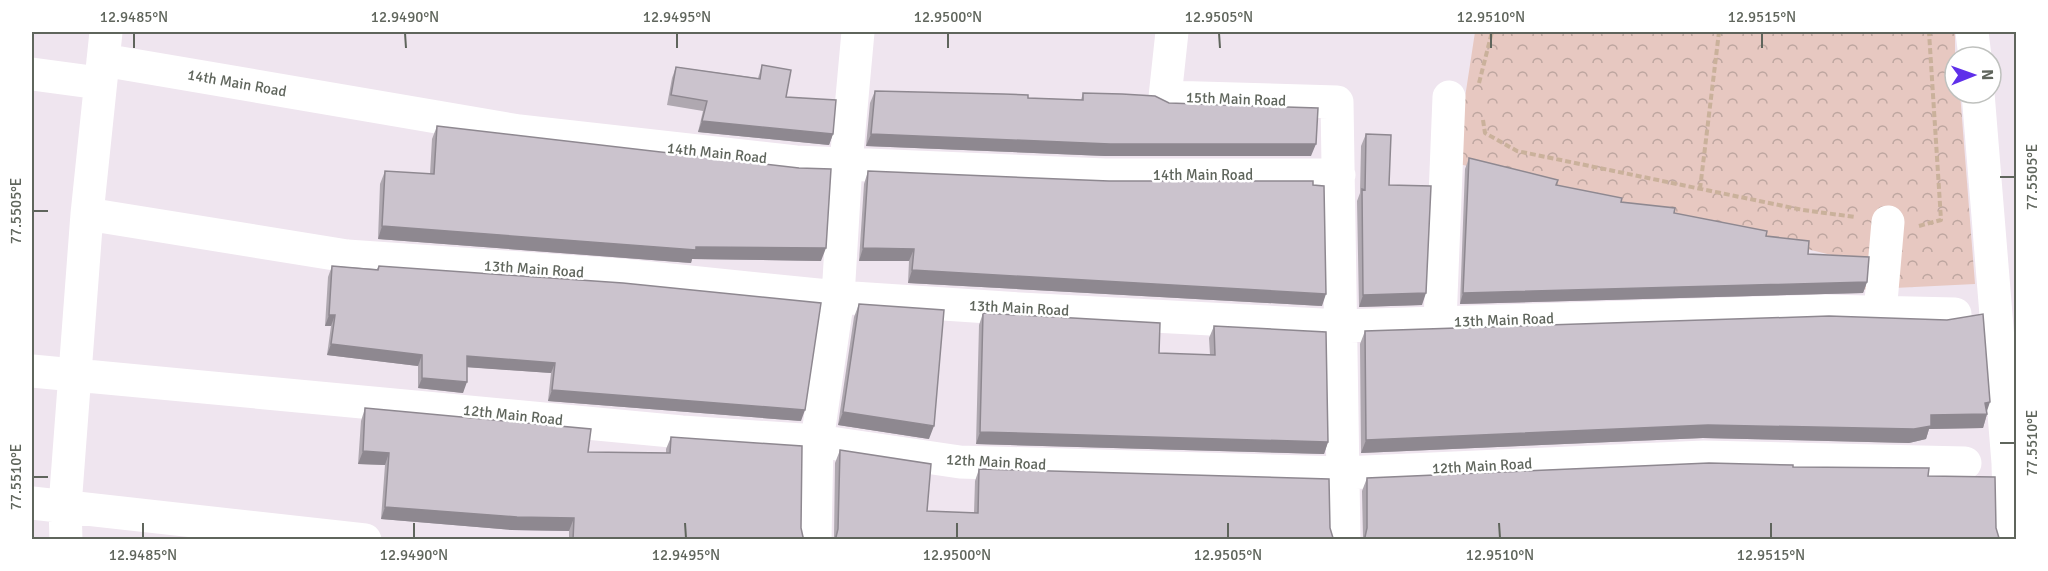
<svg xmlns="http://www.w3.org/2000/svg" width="2048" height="571" viewBox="0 0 2048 571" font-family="Signika,sans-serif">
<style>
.park{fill:url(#park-crowns)}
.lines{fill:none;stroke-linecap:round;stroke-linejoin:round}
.path{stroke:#cab19b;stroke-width:4;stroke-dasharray:6 3;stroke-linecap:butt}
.minor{stroke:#fff;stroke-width:33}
.wall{fill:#afa8b0}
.shaded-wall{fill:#8e8890}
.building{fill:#cbc3cd;stroke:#8e8890;stroke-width:1.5}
.ticks{fill:none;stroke:#5f655c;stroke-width:2}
.labels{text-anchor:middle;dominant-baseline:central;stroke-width:5;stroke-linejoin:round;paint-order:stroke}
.street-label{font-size:15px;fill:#5f655c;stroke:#fff}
.neatline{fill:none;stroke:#5f655c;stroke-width:2}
.ticks-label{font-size:15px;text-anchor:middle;fill:#5f655c}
</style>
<defs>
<pattern id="park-crowns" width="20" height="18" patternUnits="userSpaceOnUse" patternTransform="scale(1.5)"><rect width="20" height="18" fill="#e7c8c1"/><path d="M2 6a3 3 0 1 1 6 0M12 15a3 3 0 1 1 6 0" fill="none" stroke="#bea6a0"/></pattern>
</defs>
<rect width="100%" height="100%" fill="#efe5ef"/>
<path class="park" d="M 1475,32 L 1955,32 L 1955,93 L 1960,93 L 1975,284 L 1854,290 L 1856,261 L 1455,163 Z"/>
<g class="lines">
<path class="path" d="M 1479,83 L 1492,32
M 1483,120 L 1485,133 L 1517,151 L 1803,210 L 1855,217
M 1700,189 L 1719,32
M 1919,226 L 1941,220 L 1929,32"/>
<path class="minor" d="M 1172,32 L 1165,97 L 1337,102 L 1344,540
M 1972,32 L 1975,57
M 103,60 L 519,131 L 796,162 L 1105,175 L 1339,175
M 32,74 L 99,83
M 1978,93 L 2008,463 L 2010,540
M 87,214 L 347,256 L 621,275 L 838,297 L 1020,309 L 1341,326 L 1824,311 L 1955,314
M 1880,313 L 1888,222
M 1440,322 L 1449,97
M 32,371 L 682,432 L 817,441 L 960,462 L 1343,473 L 1704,457 L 1965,463
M 32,503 L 365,540
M 66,540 L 65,506 L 87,214 L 106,32
M 815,540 L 817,441 L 838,297 L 846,163 L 858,32"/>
</g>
<path class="wall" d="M 762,65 L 786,97 L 833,134 L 829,145 L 698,132 L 703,111 L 667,105 L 672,78 L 676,67 L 758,78 Z
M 875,91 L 1081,100 L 1083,93 L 1169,103 L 1311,156 L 1105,156 L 866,146 L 870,103 Z
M 437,126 L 821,261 L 692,259 L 691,263 L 378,239 L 380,184 L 385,171 L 430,174 L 432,139 Z
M 1366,134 L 1389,185 L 1422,305 L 1359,307 L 1357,201 L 1360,193 L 1361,146 Z
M 1469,158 L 1556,185 L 1621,202 L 1674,213 L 1766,236 L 1808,254 L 1867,282 L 1863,293 L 1460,304 L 1465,169 Z
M 868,171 L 1322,306 L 908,283 L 909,261 L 859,261 L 864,184 Z
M 332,266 L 377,269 L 379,266 L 801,421 L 548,401 L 551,373 L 467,367 L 463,393 L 418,388 L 418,366 L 327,355 L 331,326 L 325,326 L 328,277 Z
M 859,304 L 929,439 L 838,425 L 854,317 Z
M 983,313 L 1159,353 L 1210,355 L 1209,338 L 1214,326 L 1328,442 L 1324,454 L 976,444 L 979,325 Z
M 1365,331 L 1987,411 L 1987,414 L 1983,428 L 1929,429 L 1926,439 L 1909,443 L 1703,438 L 1361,453 L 1360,344 Z
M 365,408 L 588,452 L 666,453 L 666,449 L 671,437 L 801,528 L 803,537 L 806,540 L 569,540 L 569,531 L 512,530 L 381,519 L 385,465 L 358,464 L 361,421 Z
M 840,450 L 927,511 L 974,513 L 975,481 L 979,469 L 1330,528 L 1333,538 L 834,539 L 835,463 Z
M 1709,463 L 1363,538 L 1362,491 L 1367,478 Z"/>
<path class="shaded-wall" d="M 702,121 L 833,134 L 829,145 L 698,132 Z
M 871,134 L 1316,144 L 1311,156 L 1105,156 L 866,146 Z
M 382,226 L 696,247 L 826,248 L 821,261 L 692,259 L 691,263 L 378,239 Z
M 863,248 L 914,249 L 909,261 L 859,261 Z
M 912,270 L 1326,294 L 1322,306 L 908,283 Z
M 1867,282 L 1863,293 L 1460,304 L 1463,293 Z
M 1426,293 L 1422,305 L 1359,307 L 1363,295 Z
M 329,315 L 335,315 L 331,326 L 325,326 Z
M 331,344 L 422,355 L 418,366 L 327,355 Z
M 467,356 L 555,363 L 551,373 L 464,367 Z
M 422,378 L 467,382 L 463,393 L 418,388 Z
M 552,390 L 805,410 L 801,421 L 548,401 Z
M 1990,402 L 1986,414 L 1987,414 L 1983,428 L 1929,429 L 1926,439 L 1909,443 L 1703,438 L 1361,453 L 1366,440 L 1931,415 Z
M 843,412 L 934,426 L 929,439 L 838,425 Z
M 980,432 L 1328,442 L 1324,454 L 976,444 Z
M 363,451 L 389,453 L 385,465 L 358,464 Z
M 385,507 L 574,518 L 569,531 L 512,530 L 381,519 Z"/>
<path class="building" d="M 762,65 L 791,70 L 786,97 L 836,100 L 833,134 L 702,121 L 707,101 L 671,95 L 676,67 L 760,79 Z
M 875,91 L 1003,94 L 1028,95 L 1028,98 L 1083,100 L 1083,93 L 1122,94 L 1155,96 L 1169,103 L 1318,108 L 1316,144 L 1110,144 L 871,134 Z
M 437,126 L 799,168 L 831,169 L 826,248 L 696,247 L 696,250 L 382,226 L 385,171 L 434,174 Z
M 1366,134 L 1391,135 L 1389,185 L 1431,186 L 1426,293 L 1363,295 L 1362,189 L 1365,190 Z
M 1469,158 L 1558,180 L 1556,185 L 1622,198 L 1621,202 L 1675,208 L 1674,213 L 1767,231 L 1766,236 L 1809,241 L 1808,254 L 1869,257 L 1867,282 L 1463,293 Z
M 868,171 L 1109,181 L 1313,181 L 1313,185 L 1324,186 L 1326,294 L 912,270 L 914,249 L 863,248 Z
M 332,266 L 378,270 L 379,266 L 623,283 L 821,303 L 805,410 L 552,390 L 555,363 L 467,356 L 467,382 L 422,378 L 422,355 L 331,344 L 335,315 L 329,315 Z
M 859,304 L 944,310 L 934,426 L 843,412 Z
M 983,313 L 1160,323 L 1159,353 L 1215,355 L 1214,326 L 1326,332 L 1328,442 L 980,432 Z
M 1983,314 L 1990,402 L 1985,403 L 1987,414 L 1931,415 L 1931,426 L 1914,429 L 1708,425 L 1366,440 L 1365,331 L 1829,316 L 1947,320 Z
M 365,408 L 591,429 L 588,452 L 670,453 L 671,437 L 802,446 L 801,528 L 803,537 L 806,540 L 573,540 L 574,518 L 517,517 L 385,507 L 389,453 L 363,451 Z
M 840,450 L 931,464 L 927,511 L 978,513 L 979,469 L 1329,479 L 1330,528 L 1333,538 L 1336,540 L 833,540 L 836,537 L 838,529 Z
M 1709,463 L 1793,465 L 1793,467 L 1929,468 L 1928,476 L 1995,477 L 1996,528 L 1999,538 L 2002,540 L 1361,540 L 1365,537 L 1367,528 L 1367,478 Z"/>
<path class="ticks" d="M 134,33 L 134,48M 405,33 L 406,48M 677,33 L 677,48M 948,33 L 948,48M 1219,33 L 1220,48M 1491,33 L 1491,48M 1762,33 L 1762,48M 2000,177 L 2015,177M 33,211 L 48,211M 2000,443 L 2015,443M 33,477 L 48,477M 143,523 L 143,538M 414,523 L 414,538M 685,523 L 686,538M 957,523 L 957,538M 1228,523 L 1228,538M 1499,523 L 1500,538M 1771,523 L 1771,538"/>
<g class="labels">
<g class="street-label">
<text transform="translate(237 83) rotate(10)">14th Main Road</text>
<text transform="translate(1236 99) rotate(2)">15th Main Road</text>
<text transform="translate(717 153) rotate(6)">14th Main Road</text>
<text x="1203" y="175">14th Main Road</text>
<text transform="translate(534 269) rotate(4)">13th Main Road</text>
<text transform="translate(1019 308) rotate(3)">13th Main Road</text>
<text transform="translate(1504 320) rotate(-2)">13th Main Road</text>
<text transform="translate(513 415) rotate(6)">12th Main Road</text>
<text transform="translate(996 462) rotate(3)">12th Main Road</text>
<text transform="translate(1482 466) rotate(-3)">12th Main Road</text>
</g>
</g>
<rect width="2048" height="571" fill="none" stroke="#ffffff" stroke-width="66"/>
<g transform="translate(1973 75) rotate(89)"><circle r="28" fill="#ffffff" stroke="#bfc1be" stroke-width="1.5"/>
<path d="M0-4.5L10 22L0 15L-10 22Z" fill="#5f2fea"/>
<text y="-9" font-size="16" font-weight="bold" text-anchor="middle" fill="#5f655c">N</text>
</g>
<rect x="33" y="33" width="1982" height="505" class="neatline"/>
<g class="ticks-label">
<text x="134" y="22">12.9485°N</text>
<text x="405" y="22">12.9490°N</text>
<text x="677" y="22">12.9495°N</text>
<text x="948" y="22">12.9500°N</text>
<text x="1219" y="22">12.9505°N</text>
<text x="1491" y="22">12.9510°N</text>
<text x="1762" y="22">12.9515°N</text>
<text transform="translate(2032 177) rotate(-90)" y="5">77.5505°E</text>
<text transform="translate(16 211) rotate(-90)" y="5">77.5505°E</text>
<text transform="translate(2032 443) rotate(-90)" y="5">77.5510°E</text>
<text transform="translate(16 477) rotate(-90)" y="5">77.5510°E</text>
<text x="143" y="560">12.9485°N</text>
<text x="414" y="560">12.9490°N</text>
<text x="686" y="560">12.9495°N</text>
<text x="957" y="560">12.9500°N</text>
<text x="1228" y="560">12.9505°N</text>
<text x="1500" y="560">12.9510°N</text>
<text x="1771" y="560">12.9515°N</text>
</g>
</svg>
